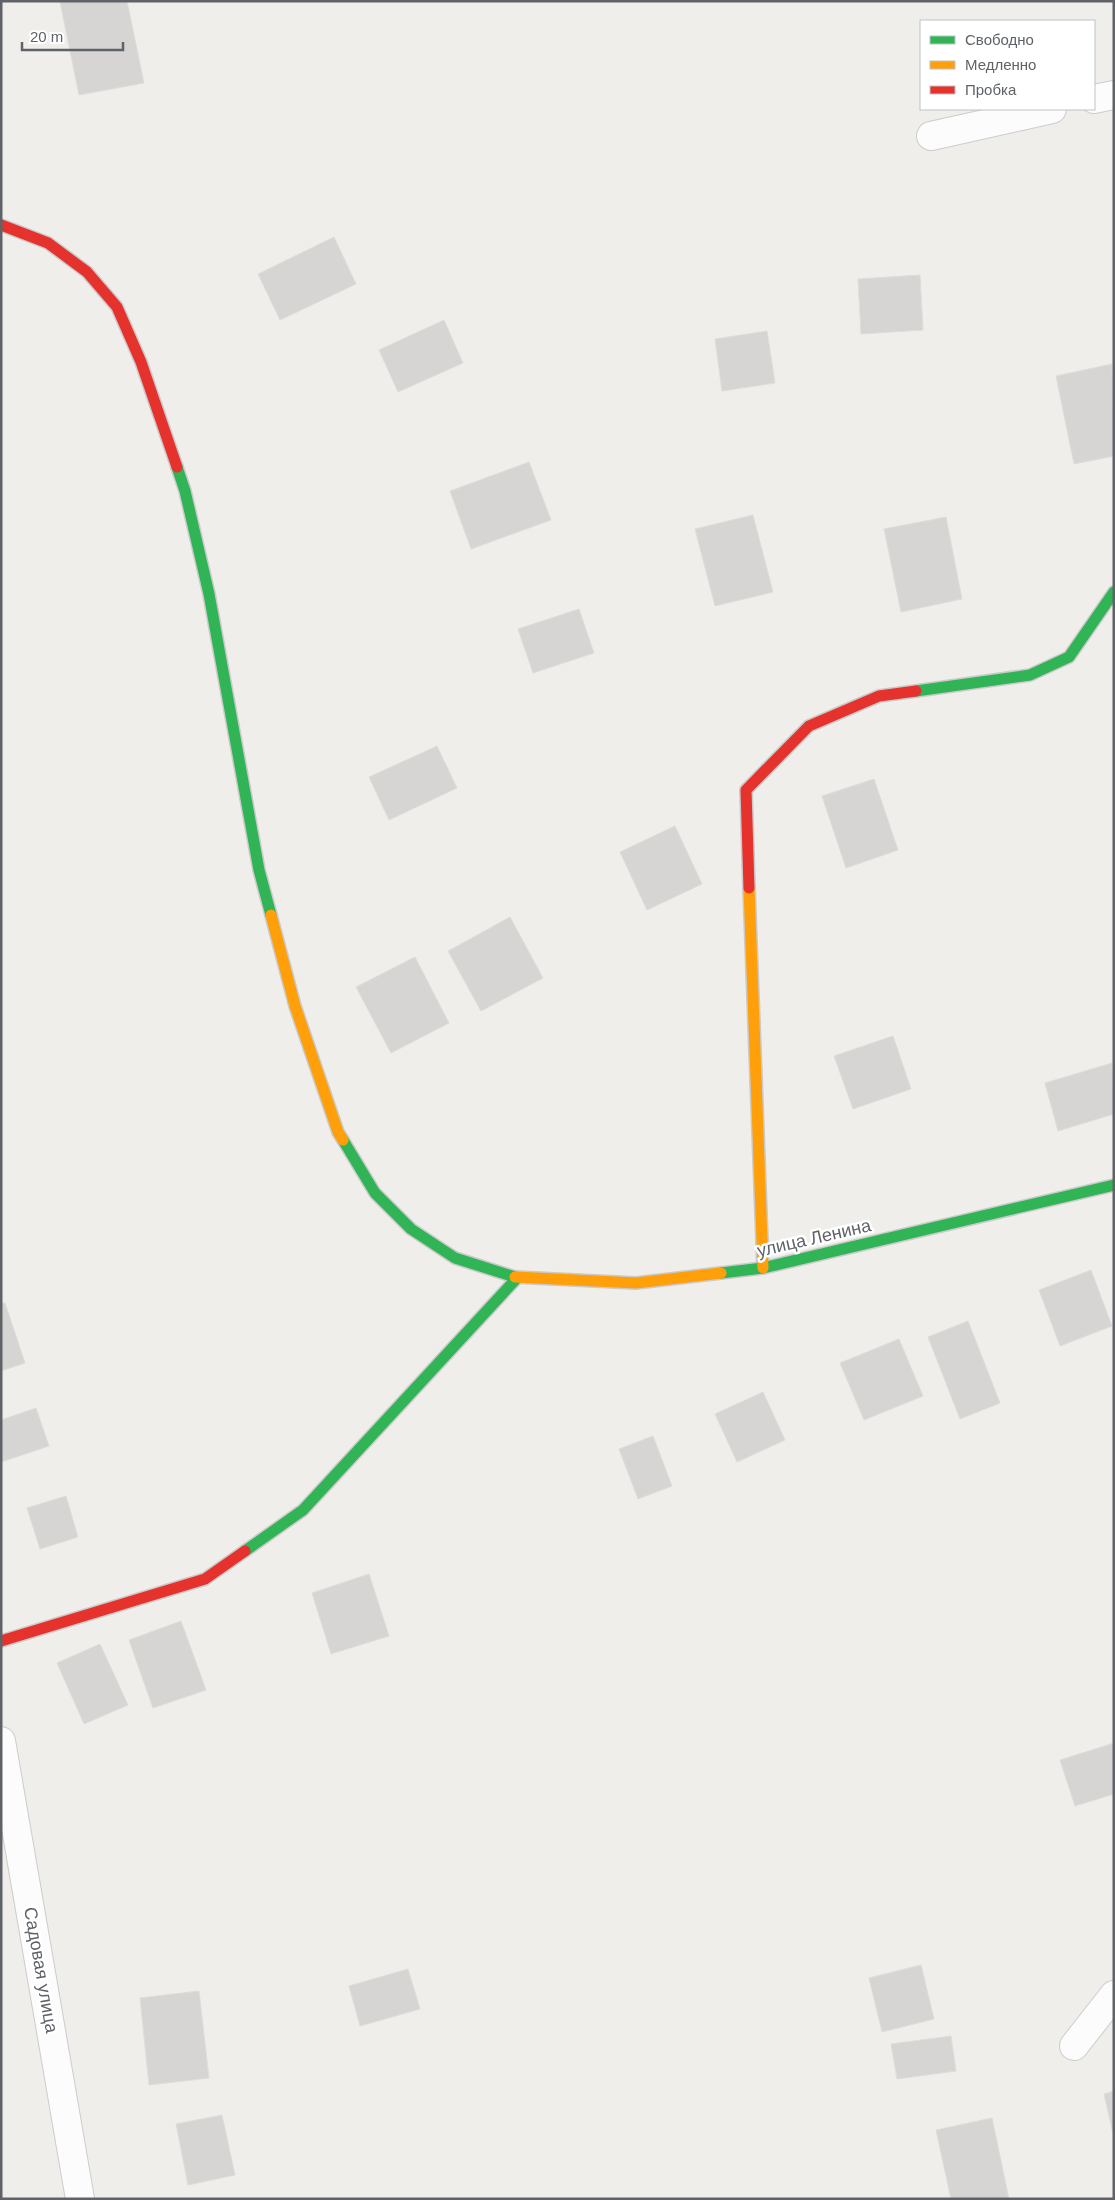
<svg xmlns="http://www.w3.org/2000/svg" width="1115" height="2200" viewBox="0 0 1115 2200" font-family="Helvetica,sans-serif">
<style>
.building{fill:#d6d5d3;stroke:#deddd9}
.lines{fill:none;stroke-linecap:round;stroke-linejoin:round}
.street-casing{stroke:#cbcccc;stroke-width:30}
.fast-casing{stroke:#cacacb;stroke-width:14}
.slow-casing{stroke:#cacacb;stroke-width:14}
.jam-casing{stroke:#cacacb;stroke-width:14}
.street{stroke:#fdfcfc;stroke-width:28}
.fast{stroke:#30b455;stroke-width:11}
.slow{stroke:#ff9f0a;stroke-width:11}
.jam{stroke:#e5322d;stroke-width:11}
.labels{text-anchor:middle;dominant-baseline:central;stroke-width:5;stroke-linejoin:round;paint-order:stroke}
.street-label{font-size:18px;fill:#5f6368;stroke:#fff}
</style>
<rect width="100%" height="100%" fill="#efeeea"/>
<path class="building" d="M 66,1 L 127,1 L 144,83 L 79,95 L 60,2 Z
M 334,237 L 356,284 L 280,320 L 258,274 Z
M 920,275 L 923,330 L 861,334 L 858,279 Z
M 444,320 L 463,363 L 398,392 L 379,350 Z
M 767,331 L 775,383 L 722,391 L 715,339 Z
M 1112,364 L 1114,456 L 1074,464 L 1056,376 Z
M 529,462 L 551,520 L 471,549 L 450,491 Z
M 753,515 L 773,592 L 715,606 L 695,529 Z
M 946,517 L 962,599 L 901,612 L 884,529 Z
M 579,609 L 594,653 L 533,673 L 518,629 Z
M 437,746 L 457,788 L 389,820 L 369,777 Z
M 874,779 L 898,850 L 846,868 L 822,796 Z
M 675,826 L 702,884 L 647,910 L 620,852 Z
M 510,917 L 543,978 L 481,1011 L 448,951 Z
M 415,957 L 449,1023 L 391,1053 L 356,987 Z
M 893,1036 L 911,1089 L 853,1109 L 834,1056 Z
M 1112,1063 L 1114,1114 L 1058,1131 L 1045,1083 Z
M 1091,1270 L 1112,1326 L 1060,1346 L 1039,1290 Z
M 5,1303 L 25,1363 L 1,1371 L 1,1304 Z
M 968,1321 L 1000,1403 L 960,1419 L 928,1337 Z
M 899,1339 L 923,1396 L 864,1420 L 840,1363 Z
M 763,1392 L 785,1440 L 737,1462 L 715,1414 Z
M 36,1408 L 49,1446 L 1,1462 L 1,1420 Z
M 653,1436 L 672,1486 L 638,1499 L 619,1449 Z
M 66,1496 L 78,1537 L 40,1549 L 27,1508 Z
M 369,1574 L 389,1636 L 331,1654 L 312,1593 Z
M 181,1621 L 206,1690 L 153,1708 L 129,1640 Z
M 100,1644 L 128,1705 L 84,1724 L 57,1663 Z
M 1114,1743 L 1114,1794 L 1075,1806 L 1060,1760 Z
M 921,1965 L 934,2019 L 882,2032 L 869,1978 Z
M 408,1969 L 420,2009 L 360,2026 L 349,1986 Z
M 199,1991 L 209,2078 L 149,2085 L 140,1998 Z
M 951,2036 L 956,2071 L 897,2079 L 891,2044 Z
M 1114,2091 L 1114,2138 L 1104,2094 Z
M 222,2115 L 235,2175 L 188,2185 L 176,2124 Z
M 992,2118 L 1009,2199 L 951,2199 L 936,2130 Z"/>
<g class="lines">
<g class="street-casing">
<path id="street" d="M 1094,99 L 1114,95
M 931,136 L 1052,109
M 1,1741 L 80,2199
M 1074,2046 L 1114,1995"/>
</g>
<g class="fast-casing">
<path id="fast" d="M 177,467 L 185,491 L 209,594 L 259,870 L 271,915
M 916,691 L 1030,675 L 1069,657 L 1114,592
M 343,1140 L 375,1193 L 411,1229 L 455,1258 L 515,1277
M 721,1273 L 763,1268 L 1114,1185
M 245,1551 L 303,1510 L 517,1278"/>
</g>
<g class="slow-casing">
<path id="slow" d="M 749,888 L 763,1268
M 271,915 L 295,1006 L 338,1132 L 343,1140
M 515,1277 L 636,1283 L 721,1273"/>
</g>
<g class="jam-casing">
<path id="jam" d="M 1,225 L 48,243 L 87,272 L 117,307 L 141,362 L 177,467
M 749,888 L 746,790 L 809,726 L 879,696 L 916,691
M 1,1641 L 205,1579 L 245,1551"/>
</g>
<use href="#street" class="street"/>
<use href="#fast" class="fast"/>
<use href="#slow" class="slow"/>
<use href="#jam" class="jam"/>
</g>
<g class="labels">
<g class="street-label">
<text transform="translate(814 1238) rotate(-13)">улица Ленина</text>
<text transform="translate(41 1970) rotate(80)">Садовая улица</text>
</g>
</g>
<rect width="1115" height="2200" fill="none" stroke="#5f6368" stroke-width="5"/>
<rect x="920" y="20" width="175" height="90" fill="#ffffff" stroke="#bfc1c3"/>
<rect x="930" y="36" width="25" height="8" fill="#30b455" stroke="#bfc1c3"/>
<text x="965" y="45" font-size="15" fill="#5f6368">Свободно</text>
<rect x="930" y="61" width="25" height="8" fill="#ff9f0a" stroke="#bfc1c3"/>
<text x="965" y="70" font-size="15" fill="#5f6368">Медленно</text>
<rect x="930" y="86" width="25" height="8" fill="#e5322d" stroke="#bfc1c3"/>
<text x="965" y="95" font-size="15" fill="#5f6368">Пробка</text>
<path d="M22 42v8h101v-8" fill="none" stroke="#5f6368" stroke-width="2.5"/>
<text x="30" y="42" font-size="15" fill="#5f6368" stroke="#ffffff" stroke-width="4" paint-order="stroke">20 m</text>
</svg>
